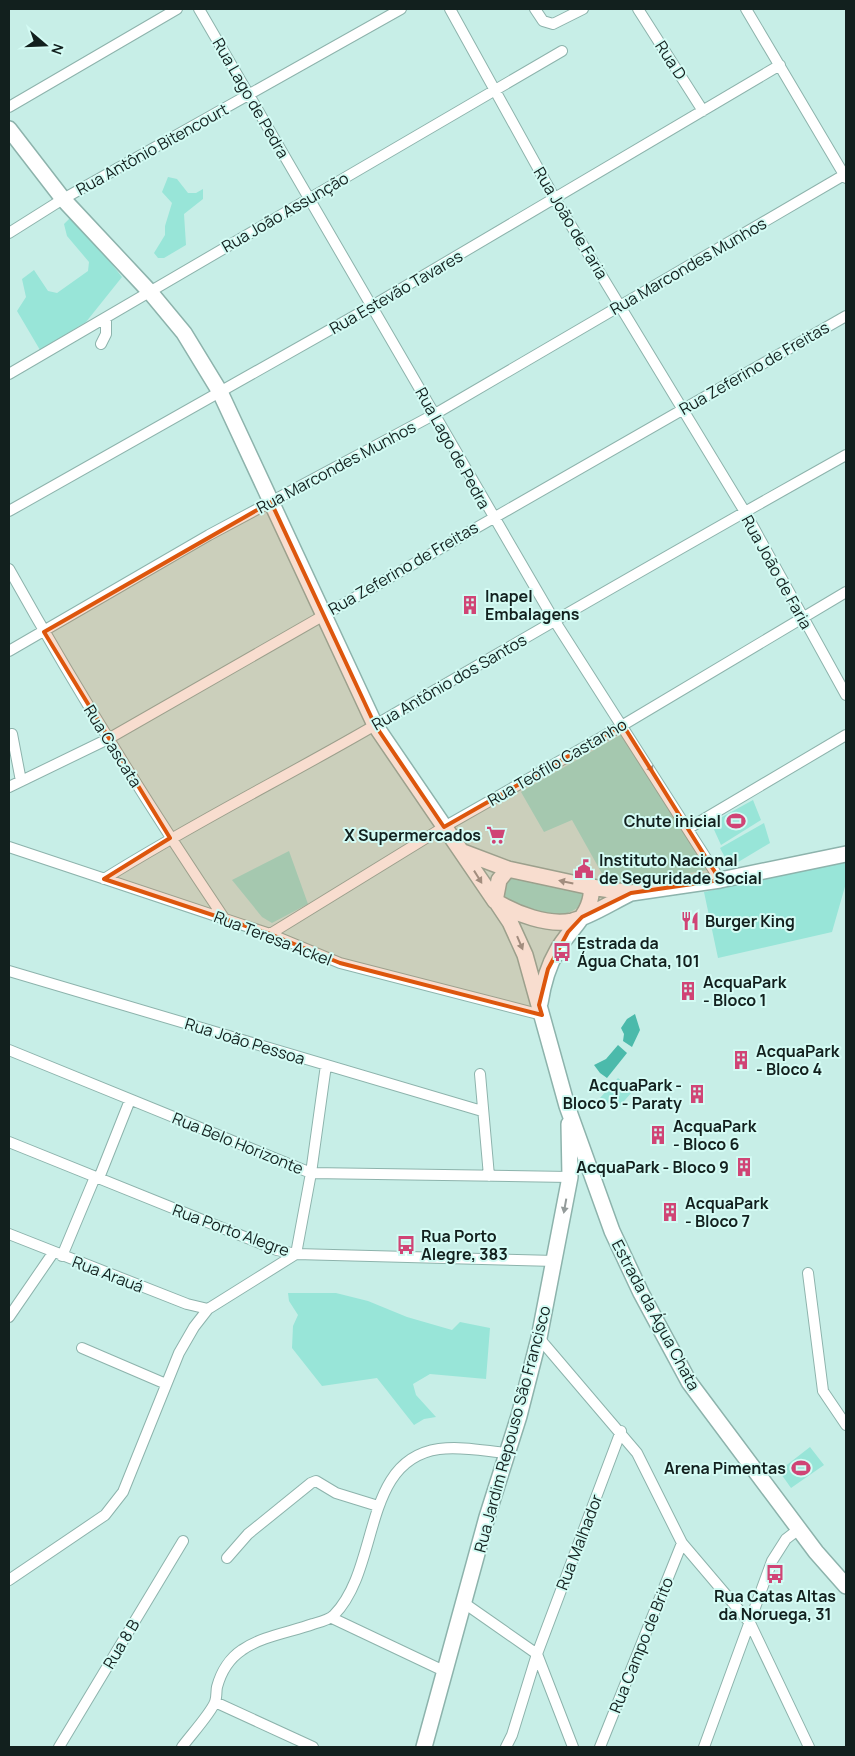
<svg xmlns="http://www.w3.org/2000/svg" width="855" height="1756" viewBox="0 0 855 1756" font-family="Manrope,sans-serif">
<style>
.green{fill:#98e5d8}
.water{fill:#4bbaab}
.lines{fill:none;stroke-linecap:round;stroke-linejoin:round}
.street-casing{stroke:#8db3ac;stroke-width:12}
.secondary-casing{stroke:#8db3ac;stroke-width:18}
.street{stroke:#fff;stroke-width:10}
.secondary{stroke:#fff;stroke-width:15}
.oneway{fill:#949b9a}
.marked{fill:#dd560d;fill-opacity:0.2;stroke:#dd560d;stroke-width:4;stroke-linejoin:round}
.labels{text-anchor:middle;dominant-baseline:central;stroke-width:4;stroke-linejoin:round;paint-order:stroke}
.street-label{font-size:16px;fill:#12201e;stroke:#d4fbf4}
.poi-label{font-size:16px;font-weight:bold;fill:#12201e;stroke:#d4fbf4;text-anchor:start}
</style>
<rect width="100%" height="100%" fill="#c7eee7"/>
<path class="green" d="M 168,177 L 177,179 L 188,193 L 196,193 L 203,189 L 203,199 L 184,214 L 186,245 L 164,258 L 158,258 L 154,253 L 165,235 L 165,226 L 172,203 L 162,192 Z
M 73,215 L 122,277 L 86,322 L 40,350 L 17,311 L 26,297 L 22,279 L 34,270 L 48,291 L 57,293 L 88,271 L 89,262 L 67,236 L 64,224 Z
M 622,734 L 708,870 C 674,876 640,881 605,879 L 572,820 L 544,832 L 521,792 Z
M 753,800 L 761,820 L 721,845 L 711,823 Z
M 764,823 L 770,843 L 730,867 L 720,848 Z
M 289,851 L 308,904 L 272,923 L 262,917 L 232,880 Z
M 846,862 L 846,883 L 832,932 L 718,958 L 704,892 Z
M 510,876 L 583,892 L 583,903 C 561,926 527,912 505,897 L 504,885 Z
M 618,1078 L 633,1091 L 617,1109 L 600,1098 Z
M 288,1293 L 336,1293 L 368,1301 L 407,1317 L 452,1330 L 460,1322 L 490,1328 L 486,1379 L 430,1374 L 413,1384 L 416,1395 L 436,1417 L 424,1419 L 414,1425 L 377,1378 L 322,1386 L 292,1348 L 293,1326 L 298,1315 L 289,1301 Z
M 810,1447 L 824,1465 L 791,1488 L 779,1471 Z"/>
<path class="water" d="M 635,1014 L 640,1030 L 632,1047 L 623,1041 L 624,1034 L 621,1028 L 627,1019 Z
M 618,1045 L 627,1053 L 607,1078 L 600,1073 L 594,1065 L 606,1059 Z"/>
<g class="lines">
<g class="street-casing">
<path id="street" d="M 199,9 L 554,620 L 720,880
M 450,9 L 555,199 L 745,512 L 846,695
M 535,9 L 543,21 L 553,24 L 583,9
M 638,9 L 703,111
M 746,9 L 846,178
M 9,107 L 177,9
M 9,233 L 63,199 L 401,9
M 101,344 L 106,334 L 106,319
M 9,374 L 562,51
M 9,511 L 372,306 L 780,65
M 9,569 C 76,689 148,805 224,918
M 9,651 L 209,535 L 435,414 L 844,175
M 12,734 L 21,781
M 9,787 L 108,739 L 846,316
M 689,828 L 846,735
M 9,847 L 270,934 L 340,963 L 542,1015
M 104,879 C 193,823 286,777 377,724 C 533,633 689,543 846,455
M 270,934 L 444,827 L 623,725 L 846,592
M 9,971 L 482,1111
M 9,1050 L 311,1173 L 570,1177
M 480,1074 L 489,1176
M 9,1142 L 277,1250 L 296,1254 L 555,1261
M 99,1178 L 130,1100
M 9,1234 L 187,1304 L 208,1309
M 296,1254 L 311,1173 L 326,1065
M 62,1256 L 95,1177
M 808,1273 L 823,1391 L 846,1425
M 9,1317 L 53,1253
M 539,1338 L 637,1453 L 682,1543 L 750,1623 L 809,1747
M 82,1348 L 166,1384
M 227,1558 L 248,1534 L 311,1483 L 316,1481 L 336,1493 L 378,1506
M 9,1580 L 105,1515 L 123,1492 L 179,1353 L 194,1327 L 208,1309 L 296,1254
M 464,1603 L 537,1654
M 332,1618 L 444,1671
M 537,1654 L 573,1747
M 215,1702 L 313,1747
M 59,1747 L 183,1541
M 182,1747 C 190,1736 211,1713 215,1702 C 217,1697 216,1691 217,1687 C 221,1672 230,1658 242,1650 C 262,1636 291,1632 313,1624 C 320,1622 329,1620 334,1615 C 381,1567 361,1460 439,1449 C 462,1446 485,1451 507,1453
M 506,1747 L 512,1735 L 537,1654 L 621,1431
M 600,1747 L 682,1543
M 704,1747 L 772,1561 L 786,1539 L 799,1529"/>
</g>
<g class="secondary-casing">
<path id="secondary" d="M 9,129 L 63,199 L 150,292 L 184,333 L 220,392 L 375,725 L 495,901 C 517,914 547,926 572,921 C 589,917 614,901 631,893
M 463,852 L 508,869 L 591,887 L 631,893 L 720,880 L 846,854
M 495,901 L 499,880 L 508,869
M 498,904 L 510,922 L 525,955 L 567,1106 L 612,1231 L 641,1293 L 689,1382 L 816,1552 L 846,1586
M 540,1003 C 543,984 547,968 557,951 C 568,930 594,913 591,887
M 424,1747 L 487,1517 L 519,1416 L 539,1338 L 570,1177 L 569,1124"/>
</g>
<use href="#street" class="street"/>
<use href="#secondary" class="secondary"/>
</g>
<defs><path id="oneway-solid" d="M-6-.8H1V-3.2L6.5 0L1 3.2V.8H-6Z" transform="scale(1.25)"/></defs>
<g class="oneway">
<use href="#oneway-solid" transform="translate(649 766) rotate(57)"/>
<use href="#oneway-solid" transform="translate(478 877) rotate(58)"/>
<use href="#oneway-solid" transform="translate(566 882) rotate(-168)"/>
<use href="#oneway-solid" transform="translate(520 943) rotate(67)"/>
<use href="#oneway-solid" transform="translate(565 1206) rotate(100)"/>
</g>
<path class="marked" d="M 271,502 L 375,725 L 444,827 L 623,725 L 720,880 L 631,893 L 582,917 L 568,932 L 548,969 L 539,1005 L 542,1015 L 340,963 L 270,934 L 104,879 L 170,838 L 44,632 Z"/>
<defs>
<g id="building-bare" transform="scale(1.5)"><path d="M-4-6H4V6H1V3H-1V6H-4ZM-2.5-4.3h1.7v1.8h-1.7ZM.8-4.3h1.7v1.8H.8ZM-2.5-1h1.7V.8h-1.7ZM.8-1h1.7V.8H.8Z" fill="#d04475" stroke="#d4fbf4" stroke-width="2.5" paint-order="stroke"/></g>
<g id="stadium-bare" transform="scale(1.5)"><path d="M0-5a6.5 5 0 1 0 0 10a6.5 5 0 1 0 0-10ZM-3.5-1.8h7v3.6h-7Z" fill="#d04475" stroke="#d4fbf4" stroke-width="2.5" paint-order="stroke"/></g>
<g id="supermarket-bare" transform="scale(1.5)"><path d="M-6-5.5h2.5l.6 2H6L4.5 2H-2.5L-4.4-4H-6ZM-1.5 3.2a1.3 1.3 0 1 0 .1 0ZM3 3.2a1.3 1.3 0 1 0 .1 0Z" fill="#d04475" stroke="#d4fbf4" stroke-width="2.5" paint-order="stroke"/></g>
<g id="civic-bare" transform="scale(1.5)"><path d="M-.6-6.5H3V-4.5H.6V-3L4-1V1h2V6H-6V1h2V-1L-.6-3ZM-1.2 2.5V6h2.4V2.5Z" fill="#d04475" stroke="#d4fbf4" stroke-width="2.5" paint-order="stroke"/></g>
<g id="restaurant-bare" transform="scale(1.5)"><path d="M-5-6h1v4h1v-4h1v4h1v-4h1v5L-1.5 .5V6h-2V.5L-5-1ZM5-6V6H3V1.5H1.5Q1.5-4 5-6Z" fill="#d04475" stroke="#d4fbf4" stroke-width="2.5" paint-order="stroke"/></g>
<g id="bus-bare" transform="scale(1.5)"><path d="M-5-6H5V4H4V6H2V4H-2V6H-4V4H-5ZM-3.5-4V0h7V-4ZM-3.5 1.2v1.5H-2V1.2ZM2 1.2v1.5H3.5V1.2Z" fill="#d04475" stroke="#d4fbf4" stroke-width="2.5" paint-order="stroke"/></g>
</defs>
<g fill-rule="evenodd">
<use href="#building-bare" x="470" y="605"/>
<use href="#stadium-bare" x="736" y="821"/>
<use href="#supermarket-bare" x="496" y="835"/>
<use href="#civic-bare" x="584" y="869"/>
<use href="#restaurant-bare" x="690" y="921"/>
<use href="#bus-bare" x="562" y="952"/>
<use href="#building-bare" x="688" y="991"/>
<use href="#building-bare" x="741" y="1060"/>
<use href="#building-bare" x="697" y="1094"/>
<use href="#building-bare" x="658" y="1135"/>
<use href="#building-bare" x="744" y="1167"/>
<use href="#building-bare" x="670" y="1212"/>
<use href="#bus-bare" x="406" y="1245"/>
<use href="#stadium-bare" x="801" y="1468"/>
<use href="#bus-bare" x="775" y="1574"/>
</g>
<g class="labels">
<g class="street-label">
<text transform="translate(671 60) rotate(57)">Rua D</text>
<text transform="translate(251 98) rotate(60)">Rua Lago de Pedra</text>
<text transform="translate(152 149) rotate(-29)">Rua Antônio Bitencourt</text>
<text transform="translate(285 212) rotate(-30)">Rua João Assunção</text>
<text transform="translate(571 223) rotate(59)">Rua João de Faria</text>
<text transform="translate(688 266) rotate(-30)">Rua Marcondes Munhos</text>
<text transform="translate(396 292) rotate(-30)">Rua Estevão Tavares</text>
<text transform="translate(754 368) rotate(-30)">Rua Zeferino de Freitas</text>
<text transform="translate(453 448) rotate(61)">Rua Lago de Pedra</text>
<text transform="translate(336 467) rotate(-28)">Rua Marcondes Munhos</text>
<text transform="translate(403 568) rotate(-30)">Rua Zeferino de Freitas</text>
<text transform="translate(777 572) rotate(61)">Rua João de Faria</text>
<text transform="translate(449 682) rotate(-30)">Rua Antônio dos Santos</text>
<text transform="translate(113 746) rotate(58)">Rua Cascata</text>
<text transform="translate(557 762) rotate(-30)">Rua Teófilo Castanho</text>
<text transform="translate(273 938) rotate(21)">Rua Teresa Ackel</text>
<text transform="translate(245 1041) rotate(17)">Rua João Pessoa</text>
<text transform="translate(238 1143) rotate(22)">Rua Belo Horizonte</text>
<text transform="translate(231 1230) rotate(20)">Rua Porto Alegre</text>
<text transform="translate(108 1274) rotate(21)">Rua Arauá</text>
<text transform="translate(656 1315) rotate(62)">Estrada da Água Chata</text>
<text transform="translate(512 1429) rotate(-75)">Rua Jardim Repouso São Francisco</text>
<text transform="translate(579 1542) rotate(-69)">Rua Malhador</text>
<text transform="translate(121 1644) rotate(-59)">Rua 8 B</text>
<text transform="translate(641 1645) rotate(-68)">Rua Campo de Brito</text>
</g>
<g class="poi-label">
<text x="485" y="596">Inapel<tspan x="485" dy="18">Embalagens</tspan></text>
<text x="721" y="821" text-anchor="end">Chute inicial</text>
<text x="481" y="835" text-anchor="end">X Supermercados</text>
<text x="599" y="860">Instituto Nacional<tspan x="599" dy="18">de Seguridade Social</tspan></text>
<text x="705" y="921">Burger King</text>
<text x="577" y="943">Estrada da<tspan x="577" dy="18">Água Chata, 101</tspan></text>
<text x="703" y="982">AcquaPark<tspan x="703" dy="18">- Bloco 1</tspan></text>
<text x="756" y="1051">AcquaPark<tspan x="756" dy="18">- Bloco 4</tspan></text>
<text x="682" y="1085" text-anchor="end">AcquaPark -<tspan x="682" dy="18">Bloco 5 - Paraty</tspan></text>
<text x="673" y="1126">AcquaPark<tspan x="673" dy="18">- Bloco 6</tspan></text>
<text x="729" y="1167" text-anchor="end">AcquaPark - Bloco 9</text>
<text x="685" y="1203">AcquaPark<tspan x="685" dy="18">- Bloco 7</tspan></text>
<text x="421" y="1236">Rua Porto<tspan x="421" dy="18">Alegre, 383</tspan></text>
<text x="786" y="1468" text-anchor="end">Arena Pimentas</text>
<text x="775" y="1596" text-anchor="middle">Rua Catas Altas<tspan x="775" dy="18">da Noruega, 31</tspan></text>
</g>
</g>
<rect width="855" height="1756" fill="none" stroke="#12201e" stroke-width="20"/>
<g transform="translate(45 45) rotate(109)" stroke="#d4fbf4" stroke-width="4" paint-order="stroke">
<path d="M0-4L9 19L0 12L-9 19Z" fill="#12201e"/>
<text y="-8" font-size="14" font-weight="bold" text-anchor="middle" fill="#12201e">N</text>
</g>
</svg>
